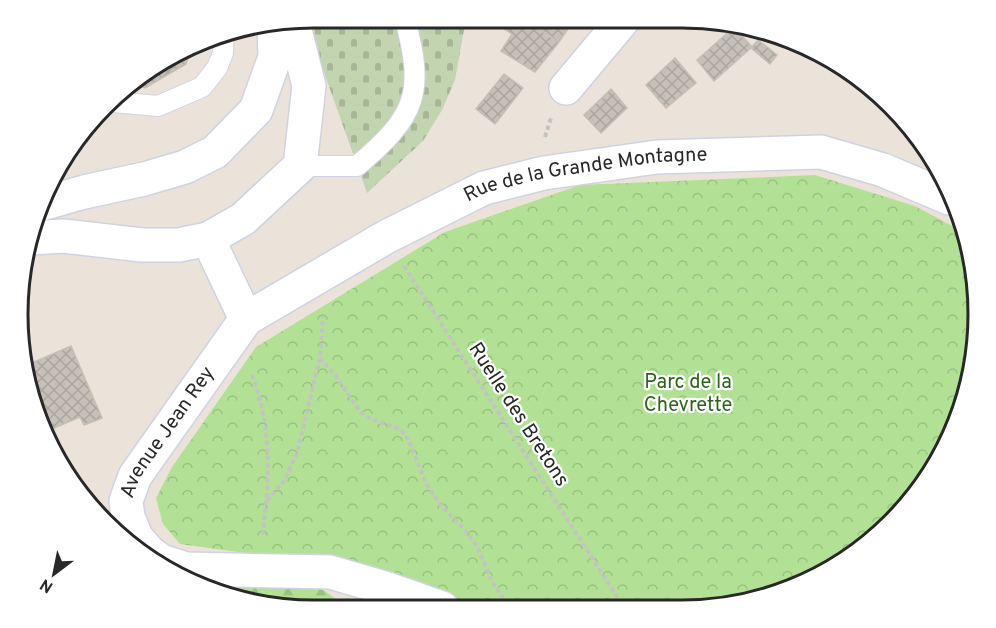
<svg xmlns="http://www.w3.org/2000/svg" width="996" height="628" viewBox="0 0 996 628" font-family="Overpass,sans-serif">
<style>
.forest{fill:url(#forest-firs)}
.cemetery{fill:url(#cemetery-stones)}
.park{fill:url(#park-crowns)}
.building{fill:url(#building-cross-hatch);stroke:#c6bfb4;stroke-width:1.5}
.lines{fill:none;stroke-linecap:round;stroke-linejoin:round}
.service-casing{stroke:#cfd3e1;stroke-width:22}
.minor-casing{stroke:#cfd3e1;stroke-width:36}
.tertiary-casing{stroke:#cfd3e1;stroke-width:36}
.path{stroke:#c3c3c3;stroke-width:4;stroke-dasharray:4.5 3;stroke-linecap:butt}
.service{stroke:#fff;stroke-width:20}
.minor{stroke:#fff;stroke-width:33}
.tertiary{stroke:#fff;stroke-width:33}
.labels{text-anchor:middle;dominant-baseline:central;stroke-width:4.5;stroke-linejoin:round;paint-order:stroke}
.street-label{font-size:20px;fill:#282828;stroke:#fff}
.park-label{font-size:20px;fill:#2b631a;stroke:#fff}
.rim{fill:none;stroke:#282828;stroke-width:3}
</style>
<defs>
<pattern id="forest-firs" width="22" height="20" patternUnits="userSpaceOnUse" patternTransform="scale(1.5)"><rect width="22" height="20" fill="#b2e196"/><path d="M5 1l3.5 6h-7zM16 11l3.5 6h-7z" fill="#99c181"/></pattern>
<pattern id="cemetery-stones" width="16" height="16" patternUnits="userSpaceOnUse" patternTransform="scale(1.5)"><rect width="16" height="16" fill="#c3d4b1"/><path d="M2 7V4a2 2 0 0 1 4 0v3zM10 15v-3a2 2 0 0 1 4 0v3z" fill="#a8b698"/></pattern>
<pattern id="park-crowns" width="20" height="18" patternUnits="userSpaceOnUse" patternTransform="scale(1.5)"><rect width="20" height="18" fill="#b2e196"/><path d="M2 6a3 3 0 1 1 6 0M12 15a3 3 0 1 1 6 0" fill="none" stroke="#99c181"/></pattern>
<pattern id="building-cross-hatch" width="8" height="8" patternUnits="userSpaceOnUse" patternTransform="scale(1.5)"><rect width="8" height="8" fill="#c6c0b9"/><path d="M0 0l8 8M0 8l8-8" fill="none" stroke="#aaa59f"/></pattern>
</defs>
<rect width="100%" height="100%" fill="#ebe3da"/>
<path class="forest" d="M 244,561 L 313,583 L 349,608 L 276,608 L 223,593 L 226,592 Z"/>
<path class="cemetery" d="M 314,18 L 466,19 L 455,80 L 442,110 L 423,141 L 367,193 L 305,19 Z"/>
<path class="park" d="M 815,175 L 915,206 L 960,230 L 976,276 L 968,391 L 917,494 L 830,571 L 759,600 L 702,609 L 457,608 L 346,567 L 180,544 L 163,524 L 156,498 L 172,467 L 256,347 L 445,232 L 580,185 Z
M 348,598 L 372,608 L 294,608 Z"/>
<path class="building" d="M 489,19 L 524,19 L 559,42 L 535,72 L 501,51 L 512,34 Z
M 524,19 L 574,20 L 559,42 Z
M 734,27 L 752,47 L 714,81 L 697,60 Z
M 758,40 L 777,55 L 770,64 L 751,48 Z
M 191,47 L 186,64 L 145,88 L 132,84 L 149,68 Z
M 675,58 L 696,83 L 666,108 L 646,85 Z
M 504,74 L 523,88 L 495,124 L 476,109 Z
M 611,89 L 627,108 L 601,133 L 584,115 Z
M 71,346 L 102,418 L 84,425 L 80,417 L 47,431 L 28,391 L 25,366 Z"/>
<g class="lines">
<g class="service-casing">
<path id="service" d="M 113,102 L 158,106 L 202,87 L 217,68 L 223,53 L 224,33
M 300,166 L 357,166 C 416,116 425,94 405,19"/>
</g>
<g class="minor-casing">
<g id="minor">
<path d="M 566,88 L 623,20"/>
<path d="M 208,239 L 246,319"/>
<path id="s1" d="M 442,608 L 385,588 L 330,572 L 186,569 L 161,561 L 149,552 L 136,537 L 128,517 L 126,501 L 135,476 L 246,319 L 386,237 L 484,188 L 544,173 L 657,157 L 821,152 L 883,170 L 949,198"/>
</g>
</g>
<g class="tertiary-casing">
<path id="tertiary" d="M 42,204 L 84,192 L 144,179 L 185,167 L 215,152 L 256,110 L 275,57 L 274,25
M 31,238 L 63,236 L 142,245 L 179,245 L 208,239 L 243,219 L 300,166 L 309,86 L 295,30 L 289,22"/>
</g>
<path class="path" d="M 545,137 L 551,118
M 404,266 L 625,609
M 320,358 L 335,375 L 360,412 L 371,419 L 400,429 L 408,439 L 427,485 L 441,506 L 464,529 L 477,546 L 492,581 L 510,609
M 252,375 C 272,425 270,483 262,536
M 267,501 L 284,481 L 297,453 L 320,358 L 323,316"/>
<use href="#service" class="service"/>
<use href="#minor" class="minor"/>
<use href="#tertiary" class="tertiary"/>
</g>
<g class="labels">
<g class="street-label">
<text stroke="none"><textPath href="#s1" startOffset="954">Rue de la Grande Montagne</textPath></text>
<text transform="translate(518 415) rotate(57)">Ruelle des Bretons</text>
<text stroke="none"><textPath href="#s1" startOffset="441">Avenue Jean Rey</textPath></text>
</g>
<g class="park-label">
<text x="688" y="383">Parc de la<tspan x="688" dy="23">Chevrette</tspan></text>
</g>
</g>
<path d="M0 0H996V628H0ZM314 28H682A286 286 0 0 1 968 314V314A286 286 0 0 1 682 600H314A286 286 0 0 1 28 314V314A286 286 0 0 1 314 28Z" fill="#fff" fill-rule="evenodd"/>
<path class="rim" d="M314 28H682A286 286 0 0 1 968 314V314A286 286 0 0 1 682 600H314A286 286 0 0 1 28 314V314A286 286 0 0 1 314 28Z"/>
<g transform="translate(54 574) rotate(212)" stroke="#ffffff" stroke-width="4.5" paint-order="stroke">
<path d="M0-4.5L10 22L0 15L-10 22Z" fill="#282828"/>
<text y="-9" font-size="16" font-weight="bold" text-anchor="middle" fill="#282828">N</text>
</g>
</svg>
